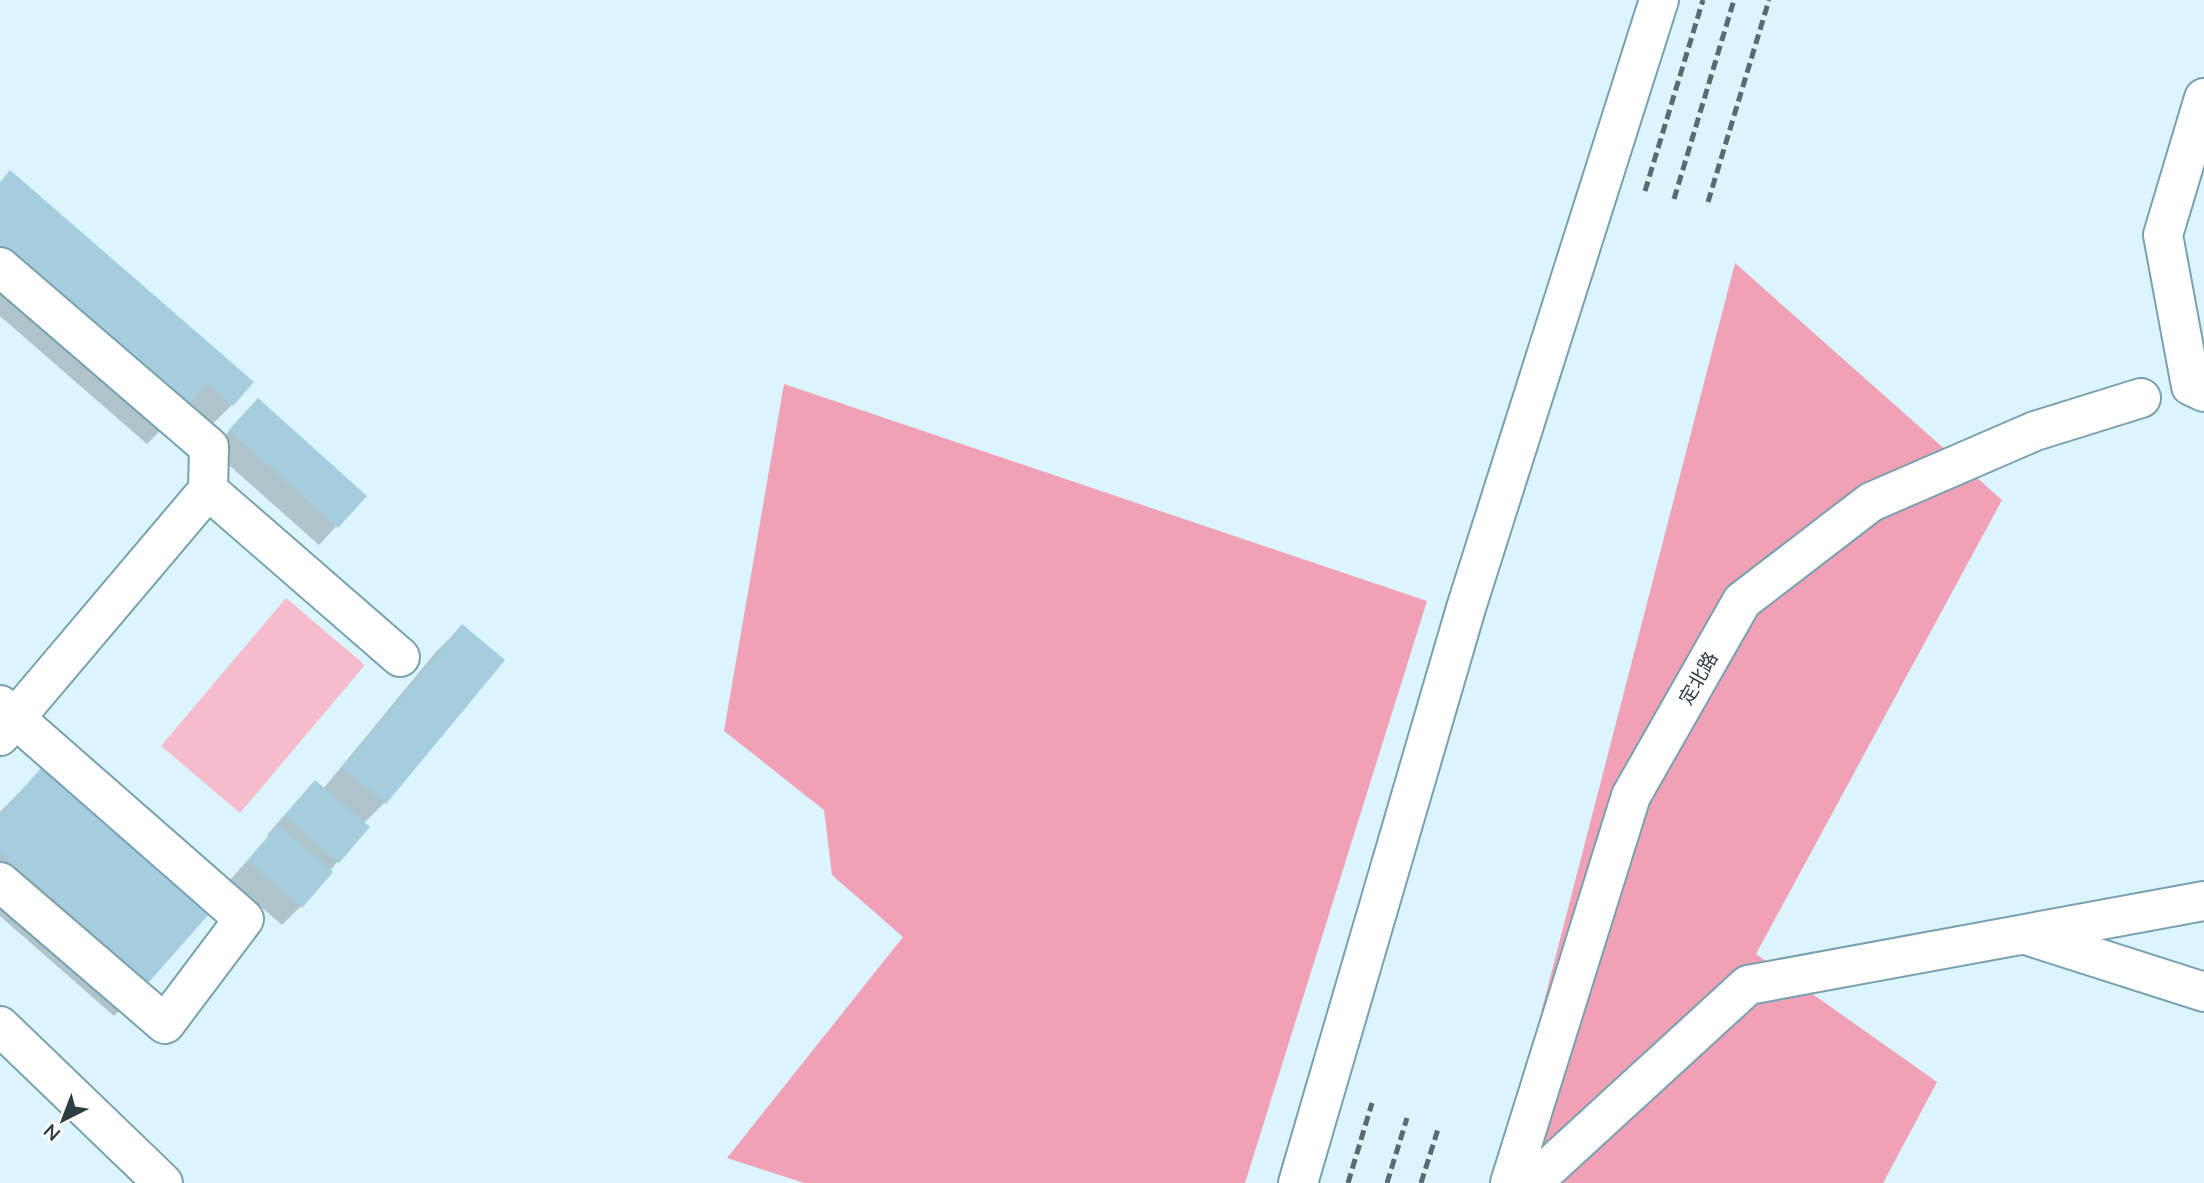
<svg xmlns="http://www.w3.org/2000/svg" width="2204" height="1183" viewBox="0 0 2204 1183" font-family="Mulish,'Noto Sans SC',sans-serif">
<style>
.green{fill:#f5bdcb}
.forest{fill:#f0a1b6}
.shadow{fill:#0003}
.building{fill:#a5cdde}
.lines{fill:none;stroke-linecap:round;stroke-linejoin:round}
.minor-casing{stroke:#79a0b0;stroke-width:42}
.minor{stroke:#fff;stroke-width:38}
.rail{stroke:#586a72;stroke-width:5;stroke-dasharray:10 5;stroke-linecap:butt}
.labels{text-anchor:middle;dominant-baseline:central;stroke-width:6;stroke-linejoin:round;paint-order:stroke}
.street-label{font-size:19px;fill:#2d3d44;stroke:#fff}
</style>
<rect width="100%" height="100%" fill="#dbf4fe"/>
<path class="green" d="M 286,598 L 365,665 L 240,813 L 161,746 Z"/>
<path class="forest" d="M 1735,263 L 2002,500 L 1756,954 L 1937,1082 L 1883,1183 L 1497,1183 Z
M 784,384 L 1427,601 L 1245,1183 L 804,1183 L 727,1158 L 903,937 L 832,875 L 824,810 L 724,731 Z"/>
<path class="shadow" d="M 0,183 L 232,405 L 197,439 L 173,418 L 147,444 L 0,316 Z
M 240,419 L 364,496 L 319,545 L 212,450 Z
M 462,626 L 502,660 L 384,803 L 363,824 L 338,861 L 300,907 L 282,925 L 230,880 L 269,836 L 267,835 L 297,801 L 315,782 L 323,789 L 435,653 Z
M 42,769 L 207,913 L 148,981 L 114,1016 L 0,916 L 0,812 Z"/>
<path class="building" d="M 10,170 L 254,382 L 233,406 L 207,383 L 183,411 L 0,252 L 0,182 Z
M 258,398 L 367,496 L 338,528 L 229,430 Z
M 462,624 L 505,660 L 386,804 L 342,768 Z
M 42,767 L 210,913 L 149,982 L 0,852 L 0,815 Z
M 315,780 L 370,827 L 339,863 L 284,816 Z
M 278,825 L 333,872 L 302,908 L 247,861 Z"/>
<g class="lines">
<g class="minor-casing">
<path id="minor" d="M 2204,98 L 2163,235 L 2191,386 L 2204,392
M 0,267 L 209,447 L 208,490
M 0,705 L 244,919 L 165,1024 L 0,882
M 0,736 L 208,490 L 400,657
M 2029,936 L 2204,992
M 0,1026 L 163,1183
M 1298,1183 L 1466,608 L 1659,0
M 1510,1183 L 1631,796 L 1742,601 L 1871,502 L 2035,431 L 2141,398
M 1532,1183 L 1748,985 L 2204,901"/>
</g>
<use href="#minor" class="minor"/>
<path class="rail" d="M 1645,191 L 1703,0
M 1674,199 L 1734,0
M 1708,202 L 1769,0
M 1348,1183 L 1372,1103
M 1387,1183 L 1407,1118
M 1421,1183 L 1439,1126"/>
</g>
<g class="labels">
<g class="street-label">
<text transform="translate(1698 678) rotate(-60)">定北路</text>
</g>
</g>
<g transform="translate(63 1120) rotate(222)" stroke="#ffffff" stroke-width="5" paint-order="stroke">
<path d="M0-5L12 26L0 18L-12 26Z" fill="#2d3d44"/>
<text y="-10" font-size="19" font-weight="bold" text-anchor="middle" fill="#2d3d44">N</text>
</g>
</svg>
